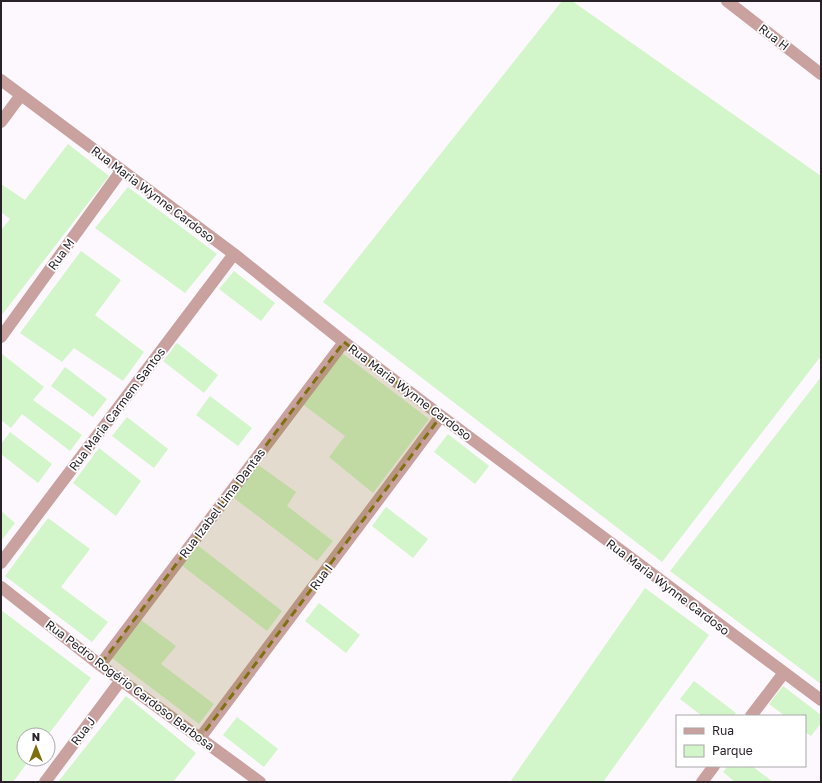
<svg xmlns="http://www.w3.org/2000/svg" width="822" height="783" viewBox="0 0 822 783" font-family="'Golos Text',sans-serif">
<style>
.green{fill:#d2f5c9}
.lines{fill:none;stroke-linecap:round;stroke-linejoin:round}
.minor{stroke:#c9a19e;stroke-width:12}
.marked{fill:#7f700f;fill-opacity:0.2;stroke:#7f700f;stroke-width:3;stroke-dasharray:8 5;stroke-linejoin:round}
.labels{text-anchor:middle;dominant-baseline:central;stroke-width:3.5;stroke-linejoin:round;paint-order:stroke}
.street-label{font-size:12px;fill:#292329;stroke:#fff}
</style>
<rect width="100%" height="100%" fill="#fdf7fe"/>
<path class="green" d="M 562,1 L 572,1 L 821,176 L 821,356 L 662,562 L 323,302 Z
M 68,144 L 109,176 L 1,316 L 1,230 L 10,219 L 1,212 L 1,184 L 25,200 Z
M 128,187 L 217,254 L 185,293 L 95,228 Z
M 81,251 L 121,280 L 95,315 L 144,352 L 123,381 L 74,348 L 62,362 L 20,333 Z
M 234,271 L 275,303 L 261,321 L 219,289 Z
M 177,343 L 218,375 L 204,393 L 163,361 Z
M 342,353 L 429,419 L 373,493 L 329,457 L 345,436 L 301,403 Z
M 2,354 L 44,387 L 33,400 L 82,435 L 70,451 L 22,414 L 11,428 L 1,420 Z
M 65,367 L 107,399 L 93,417 L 51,386 Z
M 821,377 L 821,684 L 670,571 Z
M 210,396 L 252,428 L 238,446 L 196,415 Z
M 127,417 L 168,449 L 154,468 L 112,436 Z
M 10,432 L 52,464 L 38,483 L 1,454 L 1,444 Z
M 448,434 L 489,466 L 475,484 L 434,452 Z
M 99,448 L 141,481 L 116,516 L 73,483 Z
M 257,464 L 296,492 L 287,506 L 333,541 L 317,561 L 230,495 Z
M 386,507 L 428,539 L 413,558 L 372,526 Z
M 1,511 L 15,523 L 1,541 Z
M 48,518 L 90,549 L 61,587 L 108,622 L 92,642 L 5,576 Z
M 196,544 L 282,611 L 267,631 L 180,564 Z
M 645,588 L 709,635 L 603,782 L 510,782 Z
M 319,603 L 360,635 L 346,653 L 305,621 Z
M 1,610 L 91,678 L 48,735 L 24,735 L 24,759 L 30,759 L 13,782 L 1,782 Z
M 141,620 L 176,646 L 161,664 L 214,704 L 199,724 L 112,658 Z
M 694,681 L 736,713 L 733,716 L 702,716 L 680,699 Z
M 783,686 L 821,715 L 821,723 L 811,736 L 805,732 L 805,716 L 785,716 L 769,704 Z
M 126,696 L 196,753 L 173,782 L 58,782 Z
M 237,717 L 278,749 L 264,767 L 223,735 Z
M 728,766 L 752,766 L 773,782 L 735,782 L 723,772 Z"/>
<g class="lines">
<path class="minor" d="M 727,1 L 821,74
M 1,80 L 234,254 L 344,342 L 441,416 L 821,700
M 1,122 L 21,95
M 1,337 L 121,171
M 1,563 L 234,254
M 1,587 L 100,665 L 260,782
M 100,665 L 344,342
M 751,716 L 783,674
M 200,738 L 441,416
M 45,782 L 121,680
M 702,782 L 714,766"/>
</g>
<path class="marked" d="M 344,342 L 441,416 L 200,738 L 100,665 Z"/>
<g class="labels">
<g class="street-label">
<text transform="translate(774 37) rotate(38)">Rua H</text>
<text transform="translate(153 194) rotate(37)">Rua Maria Wynne Cardoso</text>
<text transform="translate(61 254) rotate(-54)">Rua M</text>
<text transform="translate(410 392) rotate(37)">Rua Maria Wynne Cardoso</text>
<text transform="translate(117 409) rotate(-53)">Rua Maria Carmem Santos</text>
<text transform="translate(222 503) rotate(-53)">Rua Izabel Lima Dantas</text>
<text transform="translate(321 577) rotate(-53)">Rua I</text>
<text transform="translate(668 587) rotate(37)">Rua Maria Wynne Cardoso</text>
<text transform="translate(130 685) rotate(37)">Rua Pedro Rogério Cardoso Barbosa</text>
<text transform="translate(83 731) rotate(-53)">Rua J</text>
</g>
</g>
<rect width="822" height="783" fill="none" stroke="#292329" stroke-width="4"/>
<rect x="676" y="715" width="130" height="52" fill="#ffffff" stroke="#a9a7a9"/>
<rect x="684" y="728" width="20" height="6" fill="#c9a19e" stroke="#a9a7a9"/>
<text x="712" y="735" font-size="12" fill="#292329">Rua</text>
<rect x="684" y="745" width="20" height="12" fill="#d2f5c9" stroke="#a9a7a9"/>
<text x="712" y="755" font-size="12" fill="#292329">Parque</text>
<g transform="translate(36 747)"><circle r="19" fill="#ffffff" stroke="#a9a7a9"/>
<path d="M0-3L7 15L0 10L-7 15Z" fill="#7f700f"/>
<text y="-6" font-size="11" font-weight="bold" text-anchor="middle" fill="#292329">N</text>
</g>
</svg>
